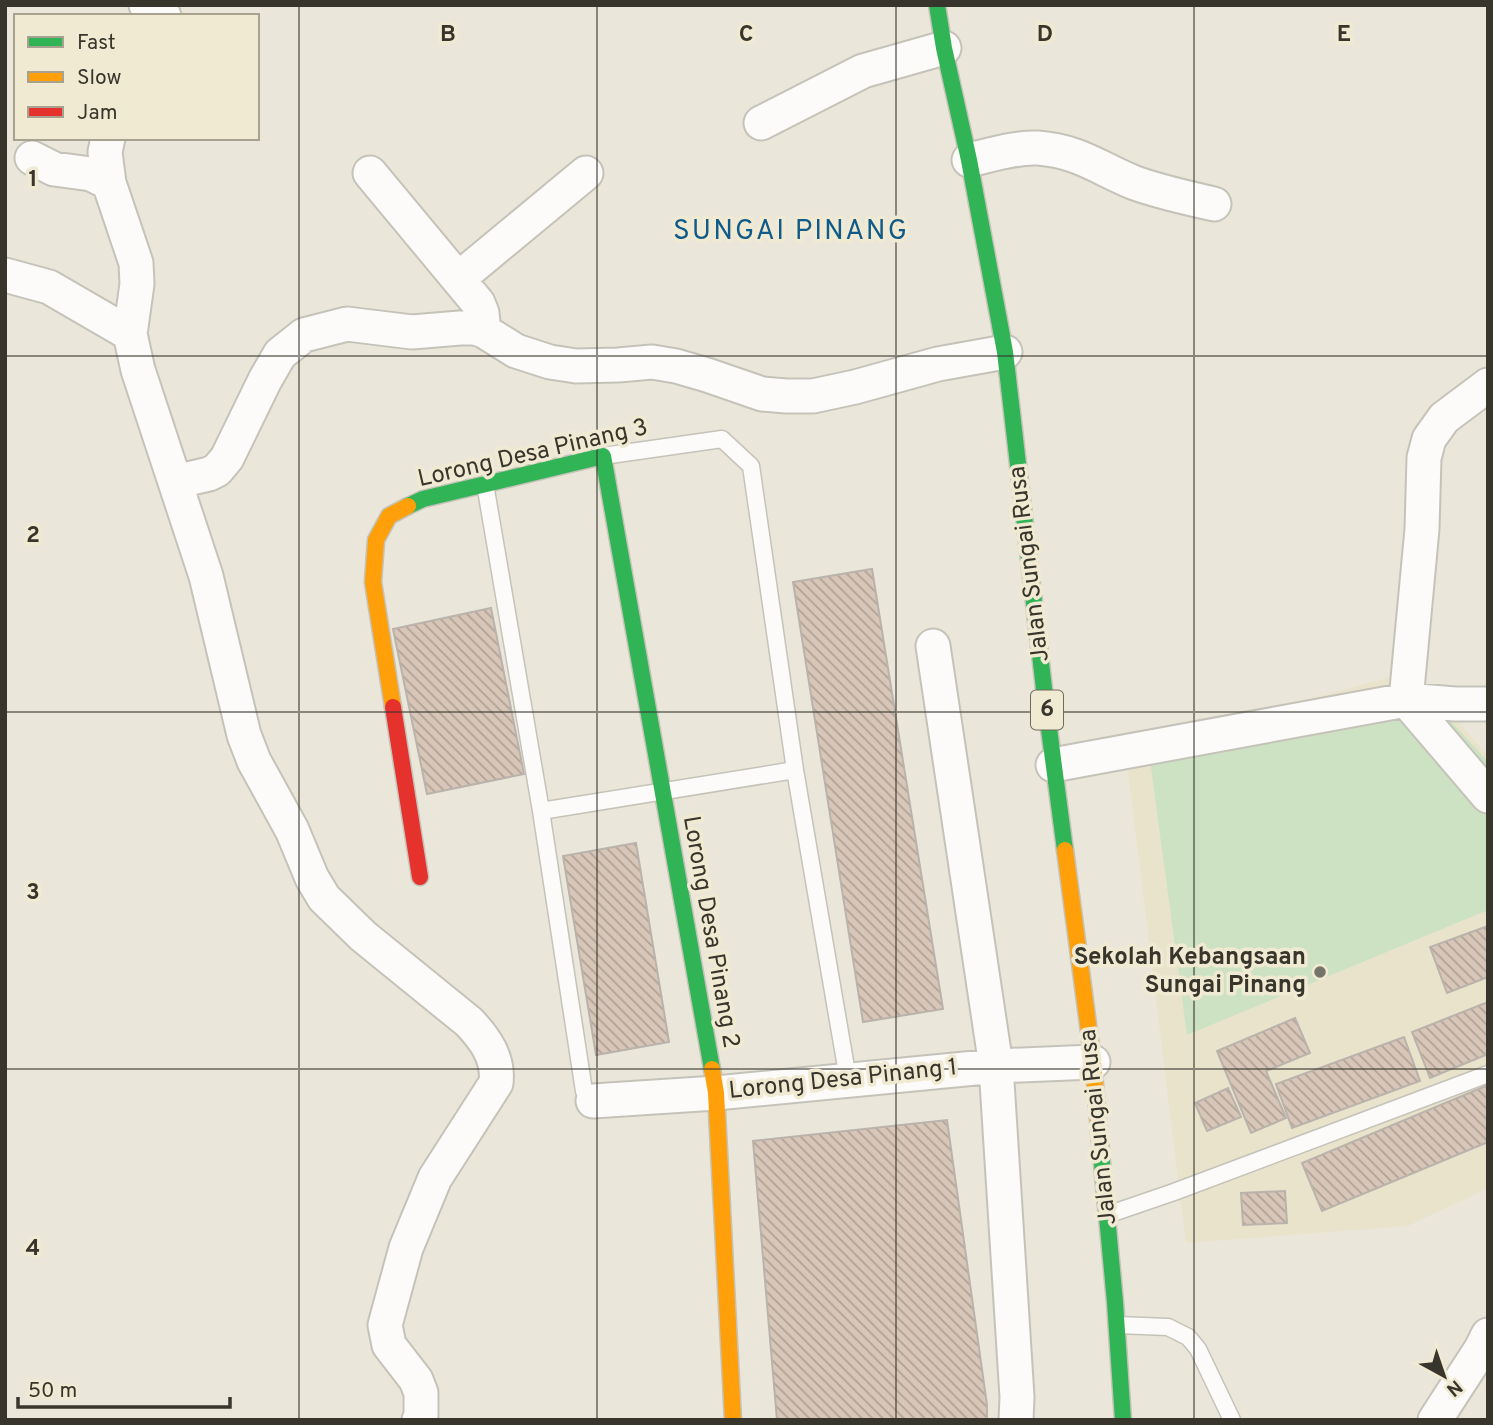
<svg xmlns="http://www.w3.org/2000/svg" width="1493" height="1425" viewBox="0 0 1493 1425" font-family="Overpass,sans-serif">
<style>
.built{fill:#e9e3cc}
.grass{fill:#cde2c3}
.building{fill:url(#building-back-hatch);stroke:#bab3ac;stroke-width:2}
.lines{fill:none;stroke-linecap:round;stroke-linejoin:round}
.lane-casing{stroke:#c5c3b9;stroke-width:19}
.street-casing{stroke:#c5c3b9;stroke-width:37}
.fast-casing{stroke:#c5c3b9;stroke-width:19}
.slow-casing{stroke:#c5c3b9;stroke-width:19}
.jam-casing{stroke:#c5c3b9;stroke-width:19}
.lane{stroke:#fcfbf9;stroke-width:16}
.street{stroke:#fcfbf9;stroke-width:33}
.fast{stroke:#30b455;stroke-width:16}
.slow{stroke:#ff9f0a;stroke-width:16}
.jam{stroke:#e5322d;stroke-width:16}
.grid{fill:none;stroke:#37352c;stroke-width:2;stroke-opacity:0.55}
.poi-dot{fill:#767369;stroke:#f1ead3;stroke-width:2.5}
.labels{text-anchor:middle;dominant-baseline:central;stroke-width:7;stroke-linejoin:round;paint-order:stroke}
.shield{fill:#f1ead3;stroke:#6f6b5e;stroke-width:2}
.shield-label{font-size:23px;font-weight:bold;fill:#37352c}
.street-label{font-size:24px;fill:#37352c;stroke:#f1ead3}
.poi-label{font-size:24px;font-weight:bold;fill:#37352c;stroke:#f1ead3;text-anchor:end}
.quarter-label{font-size:28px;letter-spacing:2px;fill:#105b88;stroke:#f1ead3}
.grid-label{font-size:23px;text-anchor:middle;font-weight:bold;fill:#37352c;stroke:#f1ead3;stroke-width:7;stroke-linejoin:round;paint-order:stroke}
</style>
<defs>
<pattern id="building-back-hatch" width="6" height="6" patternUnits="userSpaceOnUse" patternTransform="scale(1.75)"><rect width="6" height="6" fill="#d8c6b8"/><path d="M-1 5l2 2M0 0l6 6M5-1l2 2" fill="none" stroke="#b0a296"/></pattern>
</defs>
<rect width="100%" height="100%" fill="#eae6da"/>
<path class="built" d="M 1414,671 L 1488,756 L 1488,1188 L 1408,1226 L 1186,1243 L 1125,748 Z"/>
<path class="grass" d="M 1415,681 L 1488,762 L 1488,910 L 1187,1035 L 1149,753 Z"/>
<path class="building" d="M 872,569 L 943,1009 L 863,1022 L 793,582 Z
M 491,608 L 524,774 L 427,794 L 393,629 Z
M 636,843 L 669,1042 L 596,1055 L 563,856 Z
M 1488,926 L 1488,977 L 1447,993 L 1430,947 Z
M 1488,1002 L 1488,1054 L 1430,1078 L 1412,1032 Z
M 1295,1018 L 1310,1053 L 1266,1071 L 1286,1118 L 1251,1133 L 1217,1051 Z
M 1404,1037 L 1420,1081 L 1292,1128 L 1276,1084 Z
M 1488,1085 L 1488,1142 L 1322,1211 L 1302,1163 Z
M 1228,1088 L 1241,1117 L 1207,1131 L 1195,1103 Z
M 947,1120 L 987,1405 L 987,1420 L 777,1420 L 753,1141 Z
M 1285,1191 L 1287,1223 L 1243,1225 L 1241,1193 Z"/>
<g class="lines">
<g class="lane-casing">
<path id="lane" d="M 603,456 L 722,439 L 751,466 L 795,770 L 848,1079
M 485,484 L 541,811 L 584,1091 L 587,1096 L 593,1101
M 541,811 L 795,770
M 1107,1215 L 1174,1192 L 1488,1074
M 1117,1325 L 1168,1327 L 1188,1337 L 1198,1349 L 1232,1420"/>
</g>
<g class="street-casing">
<path id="street" d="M 146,5 L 164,16
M 761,123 L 863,71 L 944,48
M 108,138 L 105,152 L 109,183 L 136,263 L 137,284 L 130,334 L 138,370 L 206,576 L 244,735 L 254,761 L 292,830 L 312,878 L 324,898 L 363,936 L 469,1022 C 485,1039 499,1058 496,1083 L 435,1178 L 406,1248 L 385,1325 L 389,1345 L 416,1380 L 421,1393 L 421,1416 L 419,1420
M 32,158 L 54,169 L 91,174 L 109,183
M 969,160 C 991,155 1016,147 1038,148 C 1079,151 1100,169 1135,183 C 1160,192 1187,198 1214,204
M 370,173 L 478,303 L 482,313 L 484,331
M 5,275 L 49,287 L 130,334
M 458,279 L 586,173
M 1488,385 L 1444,418 L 1429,439 L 1424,458 L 1422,529 L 1406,700 L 1488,796
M 175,482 L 209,474 L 217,470 L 227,458 L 265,380 L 280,354 L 304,335 L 347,324 L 412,332 L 460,328 L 475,328 L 484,331 L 516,351 L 550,362 L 576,366 L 618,365 L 652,362 L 676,366 L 707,375 L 762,394 L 786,396 L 813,396 L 855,387 L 938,364 L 1005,352
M 933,646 L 996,1066 L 1017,1397 L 1016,1420
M 1053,765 L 1406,700 L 1455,704 L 1488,704
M 593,1101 L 716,1093 L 996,1066 L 1093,1062
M 1435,1420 L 1481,1349 L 1488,1335"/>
</g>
<g class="fast-casing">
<path id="fast" d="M 937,5 L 944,48 L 969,160 L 1005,352 L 1046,706 L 1065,850
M 408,506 L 423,499 L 603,456 L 712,1069
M 1099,1131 L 1115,1302 L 1123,1420"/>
</g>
<g class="slow-casing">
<path id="slow" d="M 393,707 L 373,582 L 376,540 L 389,516 L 408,506
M 1065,850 L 1093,1062 L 1099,1131
M 712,1069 L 716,1093 L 733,1420"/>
</g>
<g class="jam-casing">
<path id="jam" d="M 393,707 L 420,877"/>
</g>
<use href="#lane" class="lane"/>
<use href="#street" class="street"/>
<use href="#fast" class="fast"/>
<use href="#slow" class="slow"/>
<use href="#jam" class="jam"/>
</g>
<path class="grid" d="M 299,5 L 299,1420M 597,5 L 597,1420M 896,5 L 896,1420M 1194,5 L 1194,1420M 5,356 L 1488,356M 5,712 L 1488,712M 5,1069 L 1488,1069"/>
<circle class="poi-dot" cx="1320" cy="972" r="7"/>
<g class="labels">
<rect class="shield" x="1031" y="690.5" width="32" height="39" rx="5"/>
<g class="shield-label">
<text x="1047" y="710">6</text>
</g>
<g class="street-label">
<text transform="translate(533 454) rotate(-13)">Lorong Desa Pinang 3</text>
<text transform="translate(1030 564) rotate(-97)">Jalan Sungai Rusa</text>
<text transform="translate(710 932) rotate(80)">Lorong Desa Pinang 2</text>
<text transform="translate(843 1080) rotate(-6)">Lorong Desa Pinang 1</text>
<text transform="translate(1099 1127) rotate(-96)">Jalan Sungai Rusa</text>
</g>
<g class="poi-label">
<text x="1306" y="958">Sekolah Kebangsaan<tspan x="1306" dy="28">Sungai Pinang</tspan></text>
</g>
<g class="quarter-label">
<text x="791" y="232">SUNGAI PINANG</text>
</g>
</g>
<g class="grid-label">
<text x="448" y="41">B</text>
<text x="746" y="41">C</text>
<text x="1045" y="41">D</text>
<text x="1344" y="41">E</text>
<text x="33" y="186">1</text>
<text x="33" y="542">2</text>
<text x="33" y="899">3</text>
<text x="33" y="1255">4</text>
</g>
<rect width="1493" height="1425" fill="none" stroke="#37352c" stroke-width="14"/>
<rect x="14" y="14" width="245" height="126" fill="#f1ead3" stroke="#a7a290" stroke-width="2"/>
<rect x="28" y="37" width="35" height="10" fill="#30b455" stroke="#a7a290" stroke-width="2"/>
<text x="77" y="49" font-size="21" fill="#37352c">Fast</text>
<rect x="28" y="72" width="35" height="10" fill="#ff9f0a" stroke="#a7a290" stroke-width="2"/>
<text x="77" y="84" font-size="21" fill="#37352c">Slow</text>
<rect x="28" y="107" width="35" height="10" fill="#e5322d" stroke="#a7a290" stroke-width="2"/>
<text x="77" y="119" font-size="21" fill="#37352c">Jam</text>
<g transform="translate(1444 1376) rotate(140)" stroke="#f1ead3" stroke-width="5" paint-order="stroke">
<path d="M0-5L12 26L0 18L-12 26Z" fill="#37352c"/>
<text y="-10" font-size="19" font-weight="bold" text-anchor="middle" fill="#37352c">N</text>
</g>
<path d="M18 1397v10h212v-10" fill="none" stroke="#37352c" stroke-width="3.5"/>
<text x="28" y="1397" font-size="21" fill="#37352c" stroke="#f1ead3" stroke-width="5" paint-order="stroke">50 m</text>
</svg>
